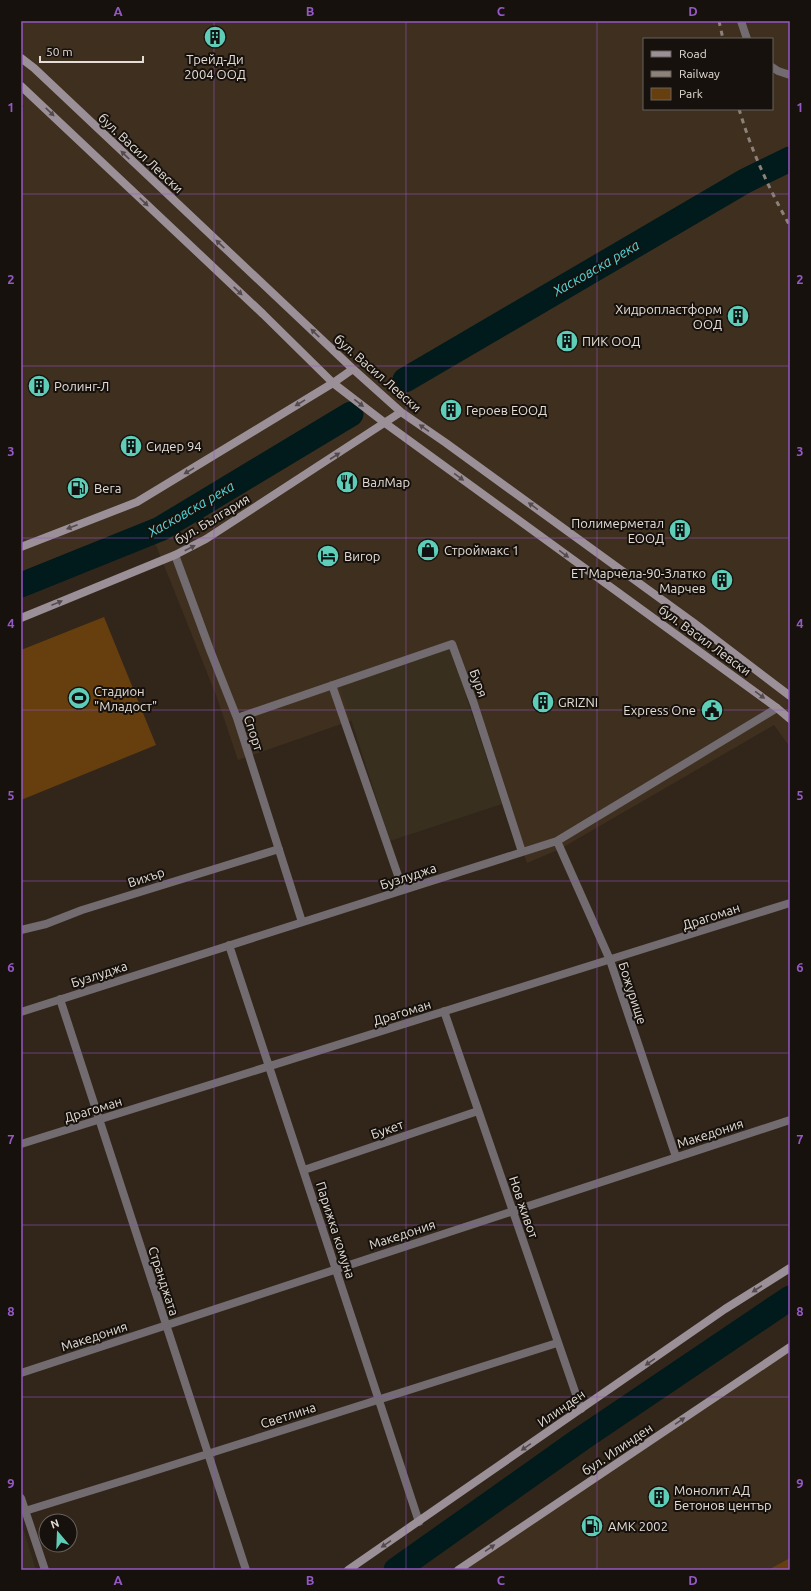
<svg xmlns="http://www.w3.org/2000/svg" width="811" height="1591" viewBox="0 0 811 1591" font-family="Ubuntu,sans-serif">
<style>
.built{fill:#3e2f1f;fill-rule:evenodd}
.education{fill:#382f1f}
.green{fill:#673f0f}
.lines{fill:none;stroke-linecap:round;stroke-linejoin:round}
.river{stroke:#011a1b;stroke-width:25}
.street{stroke:#726b70;stroke-width:8}
.secondary{stroke:#9c9098;stroke-width:8}
.rail{stroke:#8c8279;stroke-width:3;stroke-dasharray:5 5;stroke-linecap:butt}
.oneway{fill:#524a4b}
.grid{fill:none;stroke:#9558c4;stroke-width:1;stroke-opacity:0.55}
.labels{text-anchor:middle;dominant-baseline:central;stroke-width:4;stroke-linejoin:round;paint-order:stroke}
.poi-label{font-size:13px;fill:#e4dcd5;stroke:#16110c;text-anchor:start}
.street-label{font-size:13px;fill:#e4dcd5;stroke:#16110c}
.water-label{font-size:14px;font-style:italic;fill:#54d5d9;stroke:#16110c}
.neatline{fill:none;stroke:#9558c4;stroke-width:1.5}
.grid-label{font-size:13px;text-anchor:middle;font-weight:bold;fill:#9558c4}
</style>
<rect width="100%" height="100%" fill="#32261b"/>
<path class="built" d="M 21,21 L 790,21 L 790,747 L 774,725 L 560,849 L 527,863 L 474,704 L 453,685 L 238,760 L 216,695 L 153,538 L 21,594 L 21,109 L 24,106 L 21,104 ZM 644,39 L 772,39 L 772,109 L 644,109 Z
M 790,1347 L 790,1570 L 458,1570 Z"/>
<path class="education" d="M 450,648 L 502,804 L 390,841 L 341,688 Z
M 21,1525 L 22,1525 L 36,1570 L 21,1570 Z"/>
<path class="green" d="M 104,617 L 156,745 L 21,800 L 21,650 Z
M 790,1558 L 790,1570 L 768,1570 Z"/>
<g class="lines">
<path class="river" d="M 405,380 L 745,181 L 790,159
M 21,585 L 160,529 L 351,414
M 396,1570 L 581,1439 L 790,1298"/>
<path class="street" d="M 741,21 L 747,39
M 772,67 L 778,71 L 790,75
M 175,555 L 210,650 L 237,718 L 302,922
M 332,685 L 403,890
M 237,718 L 452,644 L 474,704 L 522,852
M 557,841 L 610,960 L 676,1157
M 21,930 L 46,924 L 82,910 L 279,849
M 229,945 L 419,1522
M 60,999 L 246,1570
M 444,1011 L 581,1409
M 21,1012 L 557,841 L 777,708
M 21,1144 L 790,903
M 304,1170 L 478,1111
M 21,1373 L 790,1120
M 21,1498 L 45,1570
M 25,1511 L 135,1477 L 557,1343"/>
<path class="secondary" d="M 21,58 L 34,68 L 353,369 L 401,412 L 446,443 L 694,623 L 790,696
M 21,86 L 263,314 L 333,383 L 385,423 L 777,708 L 790,719
M 21,547 L 137,502 L 333,383 L 353,369
M 21,618 L 175,555 L 206,539 L 401,412
M 348,1570 L 725,1309 L 790,1268
M 458,1570 L 790,1347"/>
<path class="rail" d="M 719,21 L 723,39
M 739,109 C 751,150 769,189 790,226"/>
</g>
<defs><path id="oneway-solid" d="M-6-.8H1V-3.2L6.5 0L1 3.2V.8H-6Z"/></defs>
<g class="oneway">
<use href="#oneway-solid" transform="translate(50 112) rotate(44)"/>
<use href="#oneway-solid" transform="translate(125 155) rotate(-136)"/>
<use href="#oneway-solid" transform="translate(144 202) rotate(44)"/>
<use href="#oneway-solid" transform="translate(220 244) rotate(-137)"/>
<use href="#oneway-solid" transform="translate(238 291) rotate(43)"/>
<use href="#oneway-solid" transform="translate(315 333) rotate(-136)"/>
<use href="#oneway-solid" transform="translate(300 403) rotate(149)"/>
<use href="#oneway-solid" transform="translate(359 403) rotate(38)"/>
<use href="#oneway-solid" transform="translate(424 428) rotate(-145)"/>
<use href="#oneway-solid" transform="translate(335 456) rotate(-33)"/>
<use href="#oneway-solid" transform="translate(189 471) rotate(149)"/>
<use href="#oneway-solid" transform="translate(459 477) rotate(36)"/>
<use href="#oneway-solid" transform="translate(533 506) rotate(-144)"/>
<use href="#oneway-solid" transform="translate(72 527) rotate(159)"/>
<use href="#oneway-solid" transform="translate(190 548) rotate(-27)"/>
<use href="#oneway-solid" transform="translate(564 554) rotate(36)"/>
<use href="#oneway-solid" transform="translate(57 603) rotate(-22)"/>
<use href="#oneway-solid" transform="translate(760 695) rotate(36)"/>
<use href="#oneway-solid" transform="translate(757 1289) rotate(147)"/>
<use href="#oneway-solid" transform="translate(650 1362) rotate(145)"/>
<use href="#oneway-solid" transform="translate(680 1421) rotate(-34)"/>
<use href="#oneway-solid" transform="translate(526 1447) rotate(145)"/>
<use href="#oneway-solid" transform="translate(386 1544) rotate(146)"/>
<use href="#oneway-solid" transform="translate(490 1548) rotate(-34)"/>
</g>
<path class="grid" d="M 214,21 L 214,1570M 406,21 L 406,1570M 597,21 L 597,1570M 21,194 L 790,194M 21,366 L 790,366M 21,538 L 790,538M 21,710 L 790,710M 21,881 L 790,881M 21,1053 L 790,1053M 21,1225 L 790,1225M 21,1397 L 790,1397"/>
<defs>
<g id="building-disc" transform="scale(1.15)"><circle r="9.5" fill="#5eceb8" stroke="#16110c"/><path d="M-4-6H4V6H1V3H-1V6H-4ZM-2.5-4.3h1.7v1.8h-1.7ZM.8-4.3h1.7v1.8H.8ZM-2.5-1h1.7V.8h-1.7ZM.8-1h1.7V.8H.8Z" fill="#111"/></g>
<g id="restaurant-disc" transform="scale(1.15)"><circle r="9.5" fill="#5eceb8" stroke="#16110c"/><path d="M-5-6h1v4h1v-4h1v4h1v-4h1v5L-1.5 .5V6h-2V.5L-5-1ZM5-6V6H3V1.5H1.5Q1.5-4 5-6Z" fill="#111"/></g>
<g id="fuel-disc" transform="scale(1.15)"><circle r="9.5" fill="#5eceb8" stroke="#16110c"/><path d="M-5.5-6h7V0h2V4h1.3V-2.5L3-4.5l.8-.8L6-3V5H2.5V1h-1V6h-7ZM-4.2-4.7v3.2H.2V-4.7Z" fill="#111"/></g>
<g id="shop-disc" transform="scale(1.15)"><circle r="9.5" fill="#5eceb8" stroke="#16110c"/><path d="M-5-2.5h2.3a2.7 3.5 0 0 1 5.4 0H5L5.5 6h-11ZM-1.5-2.5h3a1.5 2.3 0 0 0-3 0Z" fill="#111"/></g>
<g id="hotel-disc" transform="scale(1.15)"><circle r="9.5" fill="#5eceb8" stroke="#16110c"/><path d="M-6-4.5h1.5V1H6V5H4.5V3h-9V5H-6ZM-4 0a1.8 1.8 0 1 1 3.6 0ZM.5 0V-2.5h3Q6-2.5 6 0Z" fill="#111"/></g>
<g id="stadium-disc" transform="scale(1.15)"><circle r="9.5" fill="#5eceb8" stroke="#16110c"/><path d="M0-5a6.5 5 0 1 0 0 10a6.5 5 0 1 0 0-10ZM-3.5-1.8h7v3.6h-7Z" fill="#111"/></g>
<g id="civic-disc" transform="scale(1.15)"><circle r="9.5" fill="#5eceb8" stroke="#16110c"/><path d="M-.6-6.5H3V-4.5H.6V-3L4-1V1h2V6H-6V1h2V-1L-.6-3ZM-1.2 2.5V6h2.4V2.5Z" fill="#111"/></g>
</defs>
<g fill-rule="evenodd">
<use href="#building-disc" x="215" y="37"/>
<use href="#building-disc" x="738" y="316"/>
<use href="#building-disc" x="567" y="341"/>
<use href="#building-disc" x="39" y="386"/>
<use href="#building-disc" x="451" y="410"/>
<use href="#building-disc" x="131" y="446"/>
<use href="#restaurant-disc" x="347" y="482"/>
<use href="#fuel-disc" x="78" y="488"/>
<use href="#building-disc" x="680" y="530"/>
<use href="#shop-disc" x="428" y="550"/>
<use href="#hotel-disc" x="328" y="556"/>
<use href="#building-disc" x="722" y="580"/>
<use href="#stadium-disc" x="79" y="698"/>
<use href="#building-disc" x="543" y="702"/>
<use href="#civic-disc" x="712" y="710"/>
<use href="#building-disc" x="659" y="1497"/>
<use href="#fuel-disc" x="592" y="1526"/>
</g>
<g class="labels">
<g class="poi-label">
<text x="215" y="59" text-anchor="middle">Трейд-Ди<tspan x="215" dy="15">2004 ООД</tspan></text>
<text x="722" y="309" text-anchor="end">Хидропластформ<tspan x="722" dy="15">ООД</tspan></text>
<text x="582" y="341">ПИК ООД</text>
<text x="54" y="386">Ролинг-Л</text>
<text x="466" y="410">Героев ЕООД</text>
<text x="146" y="446">Сидер 94</text>
<text x="362" y="482">ВалМар</text>
<text x="94" y="488">Вега</text>
<text x="664" y="523" text-anchor="end">Полимерметал<tspan x="664" dy="15">ЕООД</tspan></text>
<text x="444" y="550">Строймакс 1</text>
<text x="344" y="556">Вигор</text>
<text x="706" y="573" text-anchor="end">ЕТ Марчела-90-Златко<tspan x="706" dy="15">Марчев</tspan></text>
<text x="94" y="691">Стадион<tspan x="94" dy="15">"Младост"</tspan></text>
<text x="558" y="702">GRIZNI</text>
<text x="696" y="710" text-anchor="end">Express One</text>
<text x="674" y="1490">Монолит АД<tspan x="674" dy="15">Бетонов център</tspan></text>
<text x="608" y="1526">АМК 2002</text>
</g>
<g class="street-label">
<text transform="translate(141 153) rotate(43)">бул. Васил Левски</text>
<text transform="translate(378 373) rotate(41)">бул. Васил Левски</text>
<text transform="translate(212 519) rotate(-31)">бул. България</text>
<text transform="translate(705 640) rotate(36)">бул. Васил Левски</text>
<text transform="translate(479 683) rotate(70)">Буря</text>
<text transform="translate(254 733) rotate(72)">Спорт</text>
<text transform="translate(408 876) rotate(-18)">Бузлуджа</text>
<text transform="translate(146 877) rotate(-18)">Вихър</text>
<text transform="translate(711 916) rotate(-18)">Драгоман</text>
<text transform="translate(99 974) rotate(-18)">Бузлуджа</text>
<text transform="translate(633 993) rotate(72)">Божурище</text>
<text transform="translate(402 1012) rotate(-17)">Драгоман</text>
<text transform="translate(93 1109) rotate(-17)">Драгоман</text>
<text transform="translate(387 1129) rotate(-19)">Букет</text>
<text transform="translate(710 1133) rotate(-18)">Македония</text>
<text transform="translate(524 1207) rotate(71)">Нов живот</text>
<text transform="translate(336 1230) rotate(72)">Парижка комуна</text>
<text transform="translate(402 1234) rotate(-18)">Македония</text>
<text transform="translate(164 1281) rotate(72)">Странджата</text>
<text transform="translate(94 1336) rotate(-18)">Македония</text>
<text transform="translate(561 1408) rotate(-35)">Илинден</text>
<text transform="translate(288 1415) rotate(-18)">Светлина</text>
<text transform="translate(617 1449) rotate(-34)">бул. Илинден</text>
</g>
<g class="water-label">
<text transform="translate(596 268) rotate(-30)">Хасковска река</text>
<text transform="translate(191 509) rotate(-30)">Хасковска река</text>
</g>
</g>
<rect width="811" height="1591" fill="none" stroke="#16110c" stroke-width="44"/>
<rect x="643" y="38" width="130" height="72" fill="#16110c" stroke="#68625c"/>
<rect x="651" y="51" width="20" height="6" fill="#9c9098" stroke="#68625c"/>
<text x="679" y="58" font-size="12" fill="#e4dcd5">Road</text>
<rect x="651" y="71" width="20" height="6" fill="#8c8279" stroke="#68625c"/>
<text x="679" y="78" font-size="12" fill="#e4dcd5">Railway</text>
<rect x="651" y="88" width="20" height="12" fill="#673f0f" stroke="#68625c"/>
<text x="679" y="98" font-size="12" fill="#e4dcd5">Park</text>
<g transform="translate(58 1533) rotate(341)"><circle r="19" fill="#16110c" stroke="#68625c"/>
<path d="M0-3L7 15L0 10L-7 15Z" fill="#5eceb8"/>
<text y="-6" font-size="11" font-weight="bold" text-anchor="middle" fill="#e4dcd5">N</text>
</g>
<path d="M40 56v6h103v-6" fill="none" stroke="#e4dcd5" stroke-width="2"/>
<text x="46" y="56" font-size="12" fill="#e4dcd5" stroke="#16110c" stroke-width="3" paint-order="stroke">50 m</text>
<rect x="22" y="22" width="767" height="1547" class="neatline"/>
<g class="grid-label">
<text x="118" y="16">A</text>
<text x="310" y="16">B</text>
<text x="501" y="16">C</text>
<text x="693" y="16">D</text>
<text x="11" y="112">1</text>
<text x="800" y="112">1</text>
<text x="11" y="284">2</text>
<text x="800" y="284">2</text>
<text x="11" y="456">3</text>
<text x="800" y="456">3</text>
<text x="11" y="628">4</text>
<text x="800" y="628">4</text>
<text x="11" y="800">5</text>
<text x="800" y="800">5</text>
<text x="11" y="972">6</text>
<text x="800" y="972">6</text>
<text x="11" y="1144">7</text>
<text x="800" y="1144">7</text>
<text x="11" y="1316">8</text>
<text x="800" y="1316">8</text>
<text x="11" y="1488">9</text>
<text x="800" y="1488">9</text>
<text x="118" y="1585">A</text>
<text x="310" y="1585">B</text>
<text x="501" y="1585">C</text>
<text x="693" y="1585">D</text>
</g>
</svg>
